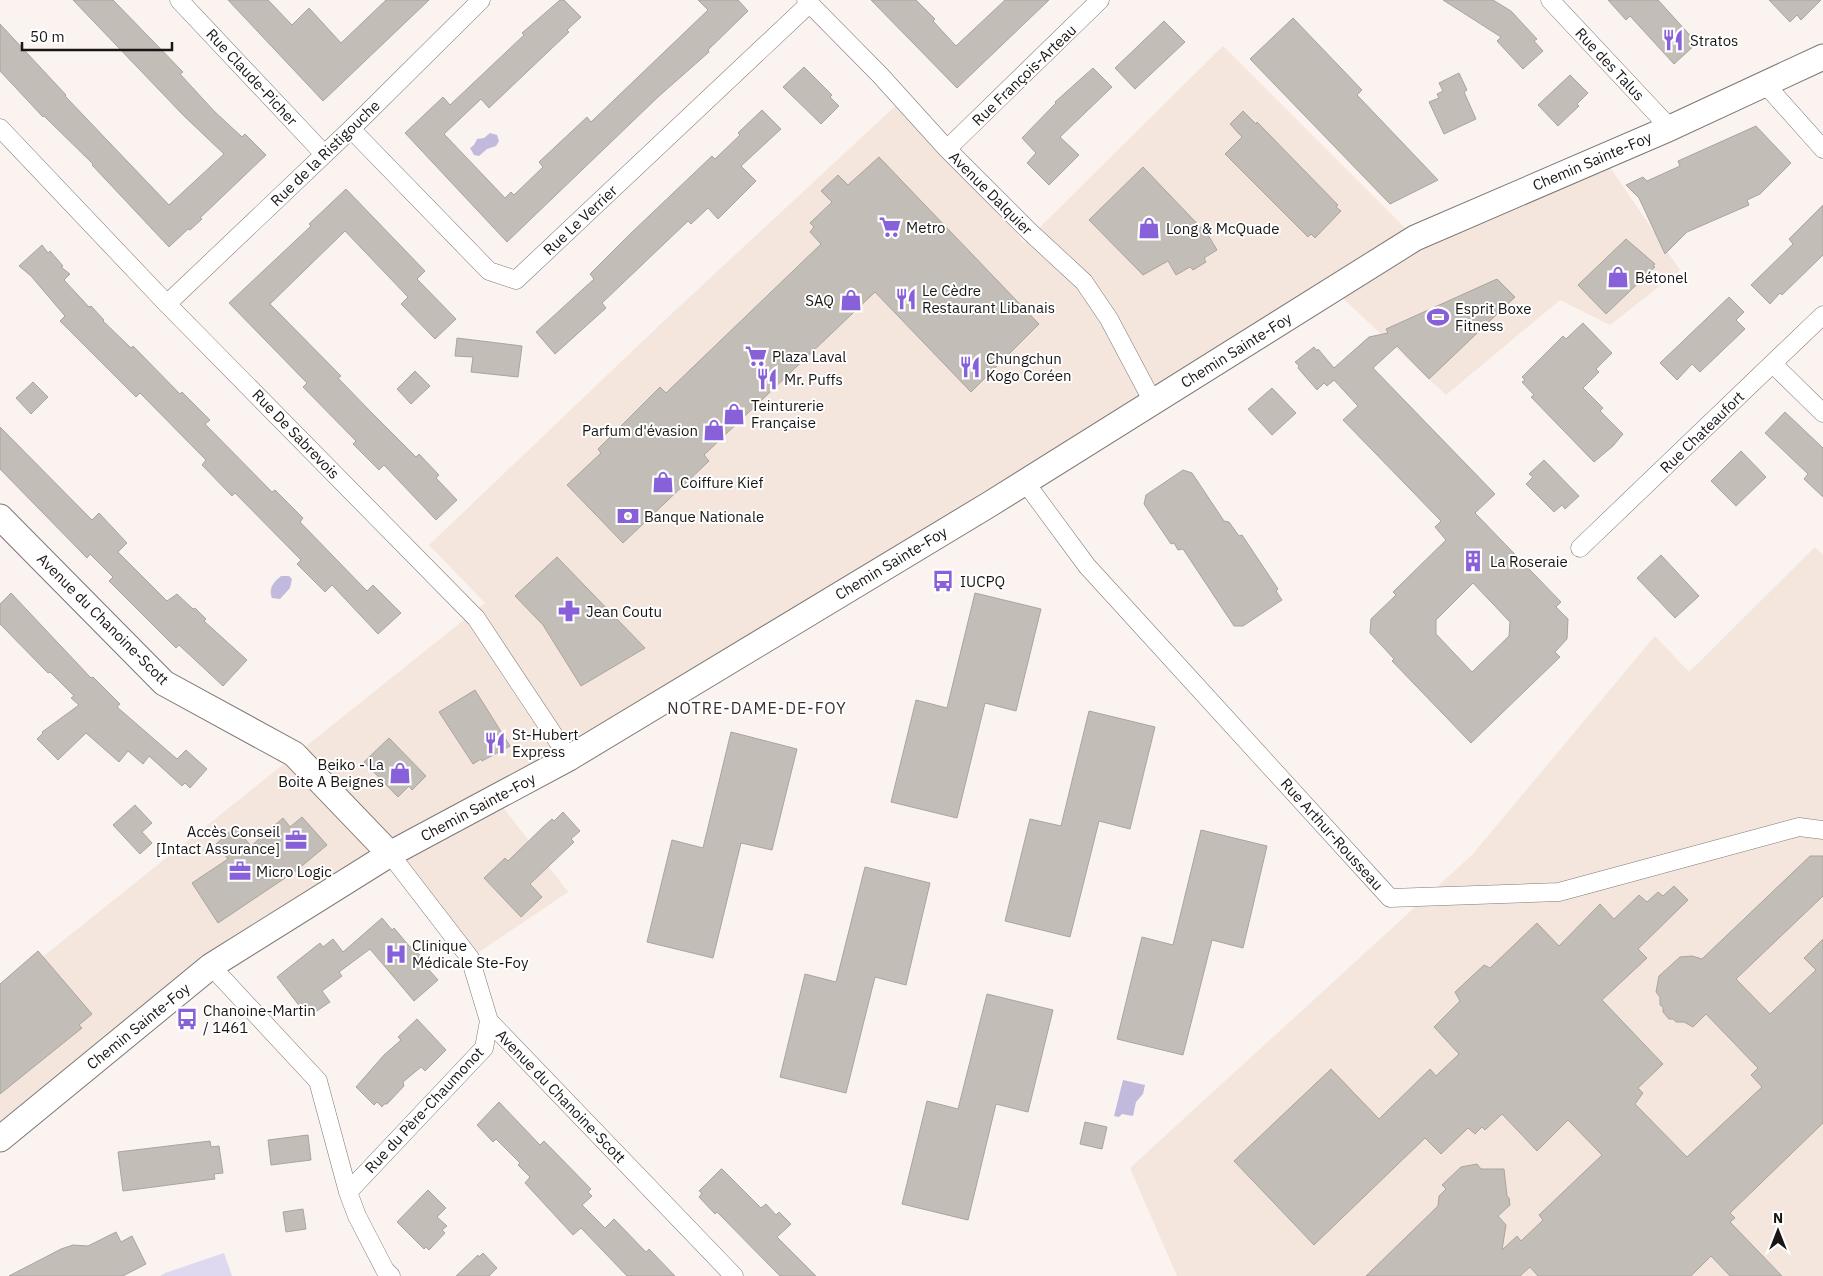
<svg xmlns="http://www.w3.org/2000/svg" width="1823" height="1276" viewBox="0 0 1823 1276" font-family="'IBM Plex Sans',sans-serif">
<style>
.built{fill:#f4e6dd}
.green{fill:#ded9f0}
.water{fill:#c2badd}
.building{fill:#c3bdb8;stroke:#aaa49f;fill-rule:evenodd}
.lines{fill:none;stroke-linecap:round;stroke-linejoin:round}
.street-casing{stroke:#7e7874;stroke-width:19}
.secondary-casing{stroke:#7e7874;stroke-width:27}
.street{stroke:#fff;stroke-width:18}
.secondary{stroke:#fff;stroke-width:25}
.labels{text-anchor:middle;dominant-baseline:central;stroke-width:4;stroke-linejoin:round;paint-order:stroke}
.poi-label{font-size:15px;fill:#191615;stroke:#fff;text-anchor:start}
.street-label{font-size:15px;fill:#191615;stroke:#fff}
.neighbourhood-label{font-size:16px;letter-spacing:1px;fill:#393330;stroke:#fff}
</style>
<rect width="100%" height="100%" fill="#faf3ef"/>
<path class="built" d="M 1223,46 L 1415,238 L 1603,157 L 1680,270 L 1610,325 L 1560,300 L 1446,395 L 1333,289 L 496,798 L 568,892 L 470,958 L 390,855 L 211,966 L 0,1139 L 0,991 L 485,603 L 429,545 L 666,319 L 903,99 L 953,150 L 1024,243 Z
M 1815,547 L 1823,555 L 1823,1276 L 1177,1276 L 1130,1168 L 1472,855 L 1655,636 L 1689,672 Z"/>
<path class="green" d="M 224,1253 L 232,1276 L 160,1276 L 165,1273 Z"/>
<path class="water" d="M 490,133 L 497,135 L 499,141 L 496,146 L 487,149 L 479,156 L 474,155 L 470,148 L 474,145 L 477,139 L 484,138 Z
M 281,576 L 289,576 L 292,579 L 290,588 L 280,599 L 272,598 C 268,588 274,582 281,576 Z
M 1123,1080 L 1145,1085 L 1143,1094 L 1136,1102 L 1133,1116 L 1122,1114 L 1119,1117 L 1114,1116 Z"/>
<path class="building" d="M 73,0 L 113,0 L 183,72 L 180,74 L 214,111 L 242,137 L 245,134 L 266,155 L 200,218 L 202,219 L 190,230 L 188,229 L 169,247 L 92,165 L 93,164 L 44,116 L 43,117 L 0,71 L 0,24 L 66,95 L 65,96 L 169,205 L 224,154 L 184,116 Z
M 228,0 L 268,0 L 292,25 L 309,8 L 341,43 L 386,0 L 429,0 L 323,101 Z
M 560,0 L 564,0 L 581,17 L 567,30 L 569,32 L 489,108 L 481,99 L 444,134 L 505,198 L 511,192 L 514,195 L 543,167 L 539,162 L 587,117 L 591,122 L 708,10 L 698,0 L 738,0 L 748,11 L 708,50 L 709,52 L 658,97 L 507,242 L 405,133 L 443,97 L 450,105 L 524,35 L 522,33 Z
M 871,0 L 916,0 L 935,19 L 933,21 L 956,46 L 1005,0 L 1049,0 L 957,88 Z
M 1443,0 L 1493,0 L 1511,11 L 1537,39 L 1534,41 L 1543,51 L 1523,69 L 1497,41 L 1501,37 Z
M 1608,0 L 1658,0 L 1697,43 L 1674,64 L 1630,16 L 1626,20 Z
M 1769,0 L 1821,0 L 1801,20 L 1797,15 L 1790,22 Z
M 1293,18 L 1362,90 L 1357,95 L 1438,180 L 1390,204 L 1250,59 Z
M 1164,21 L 1185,42 L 1135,89 L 1115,68 Z
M 804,67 L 832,95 L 830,97 L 839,106 L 821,124 L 783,87 Z
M 1093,68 L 1112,87 L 1060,137 L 1079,155 L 1049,185 L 1027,163 L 1036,153 L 1022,138 L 1056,103 L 1055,102 Z
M 1459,73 L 1467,90 L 1464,92 L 1476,119 L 1444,134 L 1429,102 L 1439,98 L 1437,94 L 1443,91 L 1439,83 Z
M 1570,75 L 1588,93 L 1577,104 L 1579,106 L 1558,126 L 1538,105 Z
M 762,110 L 781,129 L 741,166 L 756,181 L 718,219 L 708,208 L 691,224 L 688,221 L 602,303 L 606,308 L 555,354 L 536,332 L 594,279 L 590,274 L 629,235 L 712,156 L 715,159 L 740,135 L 738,133 Z
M 1243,111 L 1256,124 L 1257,122 L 1338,205 L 1336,207 L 1341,211 L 1315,238 L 1311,234 L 1308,237 L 1225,154 L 1242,137 L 1230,124 Z
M 1756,126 L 1791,163 L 1760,194 L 1747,200 L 1749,205 L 1687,232 L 1665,254 L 1639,198 L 1626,185 L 1643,177 L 1647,181 L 1680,166 L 1678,161 Z
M 879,157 L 1039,324 L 971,392 L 875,292 L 704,455 L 709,461 L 623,543 L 567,485 L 601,453 L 598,449 L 660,387 L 666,393 L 821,244 L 810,232 L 814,227 L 810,223 L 832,202 L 821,191 L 838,175 L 848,185 Z
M 1143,167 L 1208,235 L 1217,250 L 1204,258 L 1206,262 L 1193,270 L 1190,267 L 1176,275 L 1168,261 L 1143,275 L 1089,220 Z
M 346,189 L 425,271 L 417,279 L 456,319 L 435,339 L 401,304 L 408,297 L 345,231 L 270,304 L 341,376 L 338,378 L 370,411 L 416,457 L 419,454 L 439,475 L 436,478 L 457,500 L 436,520 L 384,465 L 379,470 L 353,444 L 356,441 L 303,387 L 307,383 L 229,303 L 311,226 L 309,224 Z
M 1823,205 L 1823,255 L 1782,295 L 1780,293 L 1770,304 L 1751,285 L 1793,244 L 1789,239 Z
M 1626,239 L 1655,264 L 1653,266 L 1655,267 L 1606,314 L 1578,285 Z
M 42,245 L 48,253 L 50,251 L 63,266 L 61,267 L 70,274 L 64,280 L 89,307 L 91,306 L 104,320 L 103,321 L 131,348 L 133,346 L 180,394 L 182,392 L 210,420 L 205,424 L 272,492 L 275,490 L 303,518 L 300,522 L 367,591 L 373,585 L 401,613 L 378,634 L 332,585 L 325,592 L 297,564 L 301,560 L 235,493 L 232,496 L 202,465 L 206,460 L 140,393 L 136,397 L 60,321 L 65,316 L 31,276 L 19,266 Z
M 1497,279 L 1515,297 L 1429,379 L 1397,346 L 1373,368 L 1495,494 L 1475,513 L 1561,602 L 1556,607 L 1568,619 L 1567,639 L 1555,652 L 1560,657 L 1471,743 L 1392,661 L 1394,659 L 1370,633 L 1371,619 L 1396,595 L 1393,592 L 1446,540 L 1435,527 L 1441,521 L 1343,420 L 1358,406 L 1334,380 L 1327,386 L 1324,383 L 1317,390 L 1298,368 L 1299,366 L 1295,362 L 1314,347 L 1317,351 L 1318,349 L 1334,368 L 1369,337 L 1388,333 L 1386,329 ZM 1473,583 L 1510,622 L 1509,636 L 1472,672 L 1436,634 L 1436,620 Z
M 1729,297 L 1744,312 L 1736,320 L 1745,329 L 1700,372 L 1692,364 L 1677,380 L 1660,363 Z
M 1583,323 L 1612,353 L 1596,369 L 1599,372 L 1583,388 L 1603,408 L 1600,411 L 1623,434 L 1613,446 L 1594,462 L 1531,397 L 1534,395 L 1522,382 L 1525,380 L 1522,377 L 1563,336 L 1566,339 Z
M 457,338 L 522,346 L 518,377 L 471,372 L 473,357 L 455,356 Z
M 415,371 L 430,386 L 411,404 L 397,389 Z
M 33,382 L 48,397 L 31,414 L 16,398 Z
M 1272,388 L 1296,413 L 1272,435 L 1248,409 Z
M 1785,412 L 1823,448 L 1823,497 L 1804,479 L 1808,474 L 1765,433 Z
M 0,427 L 92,520 L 99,513 L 127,543 L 118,552 L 167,601 L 177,594 L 193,609 L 195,608 L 206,619 L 204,621 L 247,660 L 223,686 L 179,645 L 176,648 L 109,581 L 113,577 L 90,554 L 87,558 L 0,469 Z
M 1741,451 L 1766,477 L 1736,506 L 1711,481 Z
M 1544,460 L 1579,496 L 1565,509 L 1562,505 L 1554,512 L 1526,484 L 1533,477 L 1529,474 Z
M 1183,470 L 1192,473 L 1224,521 L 1229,522 L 1239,536 L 1242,535 L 1278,589 L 1276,591 L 1282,600 L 1243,626 L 1234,626 L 1183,549 L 1178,550 L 1174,543 L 1171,544 L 1144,504 L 1146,495 Z
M 1661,555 L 1699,596 L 1675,618 L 1637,578 Z
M 557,557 L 645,648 L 581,686 L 543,625 L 515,596 Z
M 11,593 L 91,678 L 93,677 L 120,704 L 117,707 L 177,759 L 186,750 L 207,769 L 190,788 L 185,783 L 182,786 L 149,756 L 143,764 L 128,751 L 119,762 L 86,733 L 58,760 L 37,739 L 43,733 L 42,732 L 79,705 L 71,698 L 74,696 L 50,672 L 48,673 L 0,624 L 0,604 Z
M 975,593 L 1041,609 L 1016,711 L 985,703 L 957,818 L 891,802 L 916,700 L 947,708 Z
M 475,690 L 510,746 L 482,761 L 481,759 L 473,764 L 439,712 Z
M 1089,711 L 1155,727 L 1130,829 L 1099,821 L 1070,937 L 1005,921 L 1030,819 L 1061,826 Z
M 731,732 L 797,749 L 772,850 L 741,843 L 713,958 L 647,942 L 672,840 L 703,848 Z
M 389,738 L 426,776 L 412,790 L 409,786 L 398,797 L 364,762 Z
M 135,805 L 152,823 L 142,832 L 152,843 L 140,854 L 113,825 Z
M 563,812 L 580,831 L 571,839 L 574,842 L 530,884 L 542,897 L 521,917 L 484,878 L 505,858 L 508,861 L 543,827 L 552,819 L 554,821 Z
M 302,817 L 327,845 L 297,870 L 218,923 L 192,883 L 228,859 L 216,844 L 235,827 L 251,846 L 283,818 L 290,827 Z
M 1201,830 L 1267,846 L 1243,948 L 1212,940 L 1183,1055 L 1117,1039 L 1142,937 L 1173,945 Z
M 1810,856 L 1823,856 L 1823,896 L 1736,979 L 1770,1014 L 1816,970 L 1804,958 L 1823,939 L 1823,1123 L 1730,1213 L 1735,1218 L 1730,1222 L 1782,1276 L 1730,1276 L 1711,1256 L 1691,1276 L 1538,1276 L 1530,1267 L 1520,1276 L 1366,1276 L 1438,1206 L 1439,1196 L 1446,1189 L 1442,1185 L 1461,1167 L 1477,1164 L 1481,1169 L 1504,1169 L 1507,1196 L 1509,1198 L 1510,1205 L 1498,1216 L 1506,1225 L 1502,1250 L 1517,1236 L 1521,1241 L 1543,1220 L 1539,1215 L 1602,1155 L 1568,1120 L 1537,1151 L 1502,1114 L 1485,1130 L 1482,1127 L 1475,1134 L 1468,1128 L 1441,1154 L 1425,1138 L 1314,1245 L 1234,1161 L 1331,1069 L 1379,1119 L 1430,1069 L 1436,1076 L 1459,1054 L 1434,1027 L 1460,1001 L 1455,992 L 1484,965 L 1490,968 L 1537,923 L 1559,946 L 1600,904 L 1614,919 L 1639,895 L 1647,902 L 1658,892 L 1663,896 L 1674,886 L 1688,900 L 1638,949 L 1647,958 L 1602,1000 L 1663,1064 L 1638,1088 L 1643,1093 L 1635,1104 L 1687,1157 L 1762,1087 L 1751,1075 L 1758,1068 L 1706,1014 L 1693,1027 L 1684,1022 L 1676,1022 L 1673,1019 L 1669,1019 L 1663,1012 L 1663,1007 L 1660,1005 L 1660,997 L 1656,992 L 1659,976 L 1680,957 L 1692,956 L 1702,959 Z
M 865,867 L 930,883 L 906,985 L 875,977 L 846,1093 L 780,1077 L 805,974 L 836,982 Z
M 382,918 L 392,930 L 394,928 L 410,947 L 412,946 L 423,959 L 422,962 L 438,980 L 414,1001 L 370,949 L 339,972 L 342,976 L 322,991 L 330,1002 L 308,1017 L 277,977 L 320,943 L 323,947 L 333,939 L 343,952 Z
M 38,951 L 92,1014 L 79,1025 L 82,1028 L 0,1094 L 0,984 Z
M 987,994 L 1053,1010 L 1028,1112 L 996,1104 L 968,1220 L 902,1204 L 927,1101 L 958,1109 Z
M 417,1019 L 446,1050 L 425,1071 L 421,1067 L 403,1082 L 404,1086 L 387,1104 L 384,1104 L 382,1107 L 377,1102 L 374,1105 L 356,1087 L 384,1055 L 401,1040 L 398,1037 Z
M 499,1102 L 540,1145 L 544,1141 L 591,1189 L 588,1192 L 592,1196 L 582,1205 L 605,1228 L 614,1219 L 646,1252 L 649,1249 L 675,1276 L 627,1276 L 581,1228 L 573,1235 L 525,1183 L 530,1177 L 518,1165 L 520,1163 L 496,1139 L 493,1142 L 477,1125 Z
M 1085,1122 L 1107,1127 L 1102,1149 L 1080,1144 Z
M 308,1135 L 311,1160 L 271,1165 L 268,1140 Z
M 210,1141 L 211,1147 L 219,1146 L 223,1173 L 214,1174 L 215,1179 L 123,1191 L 118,1152 Z
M 721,1169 L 722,1169 L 761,1208 L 766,1204 L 776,1215 L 779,1212 L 791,1224 L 777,1237 L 816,1276 L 780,1276 L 717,1212 L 715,1214 L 699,1197 L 702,1193 L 699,1191 Z
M 428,1190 L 446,1208 L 437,1217 L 447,1226 L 442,1230 L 445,1233 L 429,1250 L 426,1247 L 424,1249 L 397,1222 Z
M 303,1209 L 306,1229 L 286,1232 L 283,1212 Z
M 116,1232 L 121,1242 L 132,1236 L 146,1264 L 123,1276 L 9,1276 L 61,1249 L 73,1245 L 88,1246 Z
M 483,1253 L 497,1268 L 489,1276 L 456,1276 L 478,1255 L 479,1257 Z"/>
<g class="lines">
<g class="street-casing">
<path id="street" d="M 179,0 L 324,154
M 806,0 L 880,75 L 947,149 L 1030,232 L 1084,282 L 1109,319 L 1153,402
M 1550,0 L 1670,128
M 1765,84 L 1823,149
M 0,128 L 167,304 L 476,618 L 569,758
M 351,129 L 489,271 L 516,280 L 809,4
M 947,149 L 1100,0
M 167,304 L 351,129 L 481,0
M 1773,364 L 1823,413
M 1025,482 L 1087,566 L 1390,898 L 1559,892 L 1799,827 L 1823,830
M 1580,548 L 1823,315
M 390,854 L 470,958 L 489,1021 L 734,1276
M 211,966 L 318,1081 L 348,1192 L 357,1216 L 385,1270 L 391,1276
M 348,1192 L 484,1048 L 489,1021"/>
</g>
<g class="secondary-casing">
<path id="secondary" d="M 0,517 L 164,683 L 294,754 L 390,854
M 0,1139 L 211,966 L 390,854 L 569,758 L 990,504 L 1415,238 L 1670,128 L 1823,57"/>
</g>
<use href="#street" class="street"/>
<use href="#secondary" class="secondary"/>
</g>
<defs>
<g id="restaurant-bare" transform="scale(1.725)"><path d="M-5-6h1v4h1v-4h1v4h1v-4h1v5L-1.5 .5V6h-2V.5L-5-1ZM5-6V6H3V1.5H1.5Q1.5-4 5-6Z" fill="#8760da" stroke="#fff" stroke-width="2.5" paint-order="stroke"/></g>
<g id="supermarket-bare" transform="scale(1.725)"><path d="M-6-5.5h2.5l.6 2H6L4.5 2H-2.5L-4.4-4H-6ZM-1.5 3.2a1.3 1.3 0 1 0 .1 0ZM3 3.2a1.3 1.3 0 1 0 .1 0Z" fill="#8760da" stroke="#fff" stroke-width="2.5" paint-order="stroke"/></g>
<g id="shop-bare" transform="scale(1.725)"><path d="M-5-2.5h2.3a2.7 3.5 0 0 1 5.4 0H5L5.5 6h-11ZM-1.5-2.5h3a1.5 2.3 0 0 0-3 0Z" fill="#8760da" stroke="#fff" stroke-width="2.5" paint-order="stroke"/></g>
<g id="stadium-bare" transform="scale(1.725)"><path d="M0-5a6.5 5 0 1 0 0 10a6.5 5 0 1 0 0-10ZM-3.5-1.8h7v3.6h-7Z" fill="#8760da" stroke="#fff" stroke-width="2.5" paint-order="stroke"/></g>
<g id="bank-bare" transform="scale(1.725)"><path d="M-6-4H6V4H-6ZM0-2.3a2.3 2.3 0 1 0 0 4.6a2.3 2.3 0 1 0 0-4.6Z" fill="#8760da" stroke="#fff" stroke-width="2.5" paint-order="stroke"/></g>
<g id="building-bare" transform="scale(1.725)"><path d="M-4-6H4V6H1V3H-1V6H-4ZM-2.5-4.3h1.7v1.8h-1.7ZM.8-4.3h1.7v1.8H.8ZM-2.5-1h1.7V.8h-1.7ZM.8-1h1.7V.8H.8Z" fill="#8760da" stroke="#fff" stroke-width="2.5" paint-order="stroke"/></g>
<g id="bus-bare" transform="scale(1.725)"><path d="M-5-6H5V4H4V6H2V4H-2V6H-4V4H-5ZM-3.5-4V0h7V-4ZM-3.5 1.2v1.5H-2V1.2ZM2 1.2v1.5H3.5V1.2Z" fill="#8760da" stroke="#fff" stroke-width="2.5" paint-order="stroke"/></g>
<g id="pharmacy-bare" transform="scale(1.725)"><path d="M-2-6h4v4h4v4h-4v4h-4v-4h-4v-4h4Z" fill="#8760da" stroke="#fff" stroke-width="2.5" paint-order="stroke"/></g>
<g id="office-bare" transform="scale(1.725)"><path d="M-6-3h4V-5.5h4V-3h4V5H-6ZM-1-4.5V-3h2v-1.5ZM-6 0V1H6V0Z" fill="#8760da" stroke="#fff" stroke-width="2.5" paint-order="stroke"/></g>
<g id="hospital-bare" transform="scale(1.725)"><path d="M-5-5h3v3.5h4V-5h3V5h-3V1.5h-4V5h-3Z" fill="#8760da" stroke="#fff" stroke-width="2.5" paint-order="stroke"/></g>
</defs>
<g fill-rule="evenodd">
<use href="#restaurant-bare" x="1673" y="40"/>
<use href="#supermarket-bare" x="890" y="227"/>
<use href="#shop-bare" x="1149" y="228"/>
<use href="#shop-bare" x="1618" y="277"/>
<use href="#restaurant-bare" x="906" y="299"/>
<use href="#shop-bare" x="851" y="300"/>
<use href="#stadium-bare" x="1438" y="317"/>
<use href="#supermarket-bare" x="756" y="356"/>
<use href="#restaurant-bare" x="970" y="367"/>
<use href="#restaurant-bare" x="767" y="379"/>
<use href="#shop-bare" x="734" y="414"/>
<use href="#shop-bare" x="714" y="430"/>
<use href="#shop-bare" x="663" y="482"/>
<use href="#bank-bare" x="628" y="516"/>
<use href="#building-bare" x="1473" y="561"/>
<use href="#bus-bare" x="943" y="581"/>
<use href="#pharmacy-bare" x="569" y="611"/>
<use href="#restaurant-bare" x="495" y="743"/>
<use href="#shop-bare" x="400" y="773"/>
<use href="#office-bare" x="296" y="840"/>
<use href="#office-bare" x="240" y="871"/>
<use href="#hospital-bare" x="396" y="954"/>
<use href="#bus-bare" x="187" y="1019"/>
</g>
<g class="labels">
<g class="poi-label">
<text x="1690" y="40">Stratos</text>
<text x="906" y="227">Metro</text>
<text x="1166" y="228">Long &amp; McQuade</text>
<text x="1635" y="277">Bétonel</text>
<text x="922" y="290">Le Cèdre<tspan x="922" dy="17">Restaurant Libanais</tspan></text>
<text x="834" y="300" text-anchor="end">SAQ</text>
<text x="1455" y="308">Esprit Boxe<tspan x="1455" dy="17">Fitness</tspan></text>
<text x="772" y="356">Plaza Laval</text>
<text x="986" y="358">Chungchun<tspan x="986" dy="17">Kogo Coréen</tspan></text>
<text x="784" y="379">Mr. Puffs</text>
<text x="751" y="405">Teinturerie<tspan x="751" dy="17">Française</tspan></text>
<text x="698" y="430" text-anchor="end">Parfum d'évasion</text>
<text x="680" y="482">Coiffure Kief</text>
<text x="644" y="516">Banque Nationale</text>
<text x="1490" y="561">La Roseraie</text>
<text x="960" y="581">IUCPQ</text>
<text x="586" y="611">Jean Coutu</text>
<text x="512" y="734">St-Hubert<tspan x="512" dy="17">Express</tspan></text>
<text x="384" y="764" text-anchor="end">Beiko - La<tspan x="384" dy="17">Boite A Beignes</tspan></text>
<text x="280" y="831" text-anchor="end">Accès Conseil<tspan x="280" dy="17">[Intact Assurance]</tspan></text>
<text x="256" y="871">Micro Logic</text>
<text x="412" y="945">Clinique<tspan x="412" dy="17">Médicale Ste-Foy</tspan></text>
<text x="203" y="1010">Chanoine-Martin<tspan x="203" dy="17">/ 1461</tspan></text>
</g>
<g class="street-label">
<text transform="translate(1610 64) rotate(47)">Rue des Talus</text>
<text transform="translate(1024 75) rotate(-44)">Rue François-Arteau</text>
<text transform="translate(252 77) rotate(47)">Rue Claude-Picher</text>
<text transform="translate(325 153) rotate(-44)">Rue de la Ristigouche</text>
<text transform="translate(1592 161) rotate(-23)">Chemin Sainte-Foy</text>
<text transform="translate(991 193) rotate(45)">Avenue Dalquier</text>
<text transform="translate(580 220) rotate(-43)">Rue Le Verrier</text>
<text transform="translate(1236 350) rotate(-32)">Chemin Sainte-Foy</text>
<text transform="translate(1702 432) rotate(-44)">Rue Chateaufort</text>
<text transform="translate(296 434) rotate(46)">Rue De Sabrevois</text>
<text transform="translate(891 563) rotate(-31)">Chemin Sainte-Foy</text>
<text transform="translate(103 619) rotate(45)">Avenue du Chanoine-Scott</text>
<text transform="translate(478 807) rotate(-28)">Chemin Sainte-Foy</text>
<text transform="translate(1332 834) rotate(48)">Rue Arthur-Rousseau</text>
<text transform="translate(138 1026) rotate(-39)">Chemin Sainte-Foy</text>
<text transform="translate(561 1096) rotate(46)">Avenue du Chanoine-Scott</text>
<text transform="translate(424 1110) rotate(-47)">Rue du Père-Chaumonot</text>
</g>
<g class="neighbourhood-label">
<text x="757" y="708">NOTRE-DAME-DE-FOY</text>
</g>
</g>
<g transform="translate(1778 1231)" stroke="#ffffff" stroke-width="4" paint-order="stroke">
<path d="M0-4L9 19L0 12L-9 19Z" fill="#191615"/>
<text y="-8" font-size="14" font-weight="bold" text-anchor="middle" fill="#191615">N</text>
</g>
<path d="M22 42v8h150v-8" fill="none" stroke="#191615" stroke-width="2.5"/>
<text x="30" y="42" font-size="15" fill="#191615" stroke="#ffffff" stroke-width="4" paint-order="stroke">50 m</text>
</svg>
